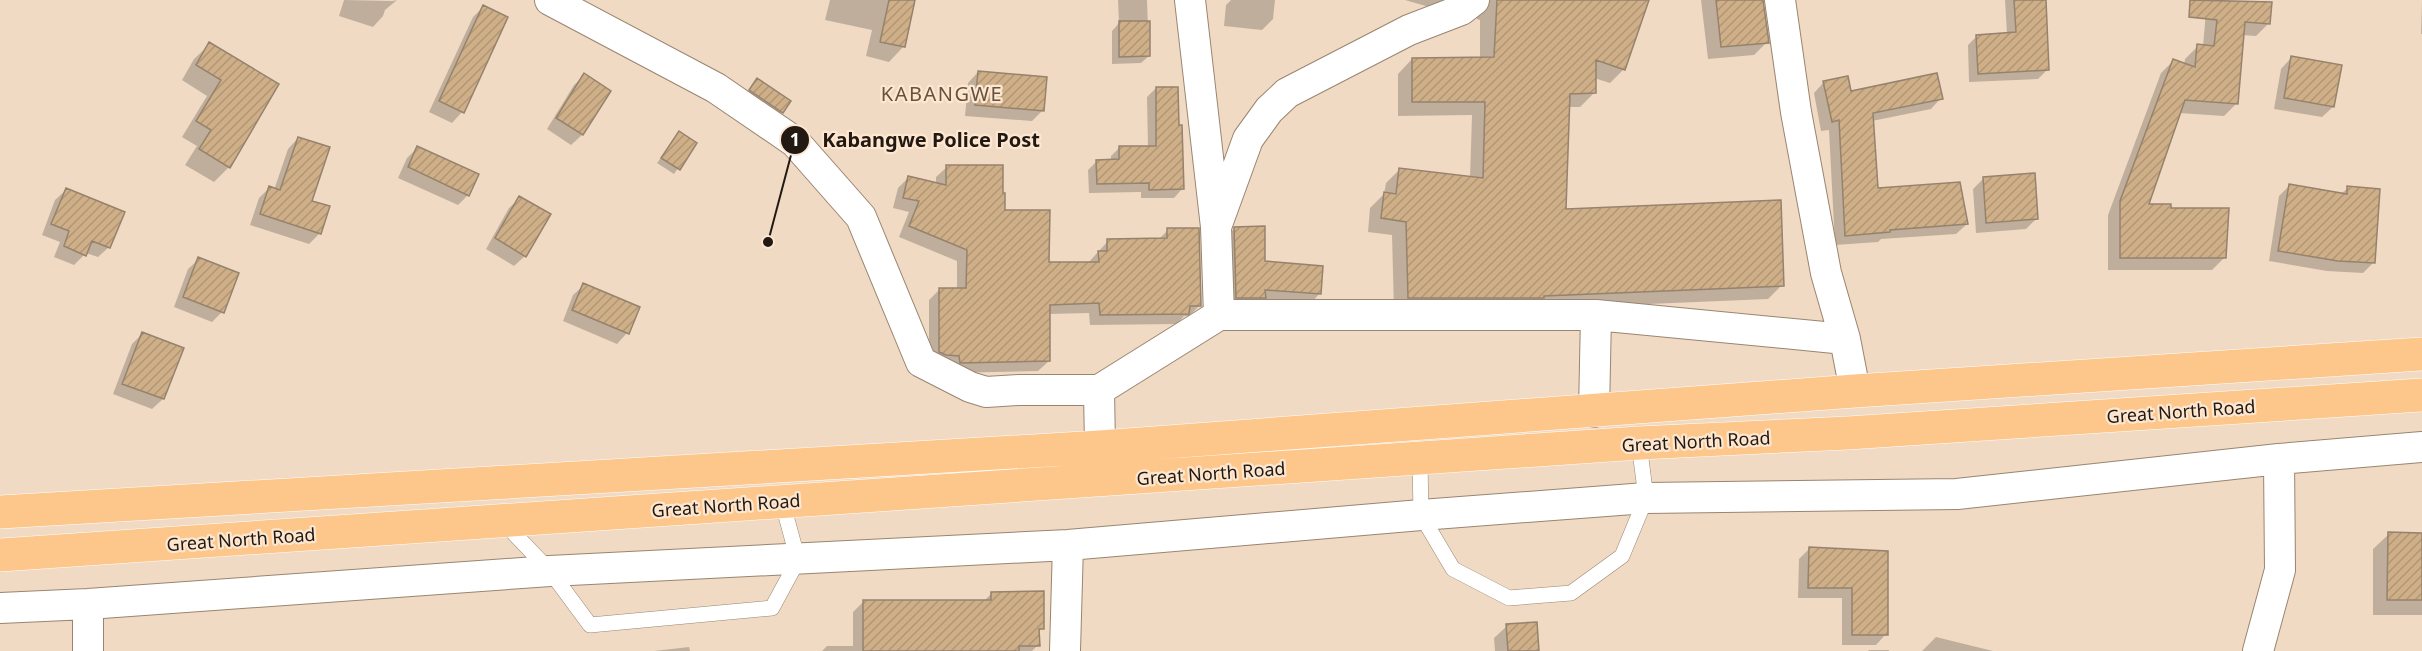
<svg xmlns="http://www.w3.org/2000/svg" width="2422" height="651" viewBox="0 0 2422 651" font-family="'Noto Sans',sans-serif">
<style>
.shadow{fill:#0003}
.building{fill:url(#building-hatch);stroke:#95836d;stroke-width:1.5}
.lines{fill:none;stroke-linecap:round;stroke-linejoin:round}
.lane-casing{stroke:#998570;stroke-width:16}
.street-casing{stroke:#998570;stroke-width:32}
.primary-casing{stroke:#fff;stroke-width:34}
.lane{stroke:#fff;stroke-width:15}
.street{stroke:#fff;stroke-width:30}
.primary{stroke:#fdc68a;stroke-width:33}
.labels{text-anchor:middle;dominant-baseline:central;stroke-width:4.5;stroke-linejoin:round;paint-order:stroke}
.street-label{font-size:18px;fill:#221a12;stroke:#fee7d1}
.neighbourhood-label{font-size:20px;letter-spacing:1.5px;fill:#65523f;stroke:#fee7d1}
.leader{fill:none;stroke:#221a12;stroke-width:2}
.callout-dot{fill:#221a12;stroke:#fee7d1;stroke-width:2}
.mark-label{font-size:18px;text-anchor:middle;font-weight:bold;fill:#fff}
.callout-label{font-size:20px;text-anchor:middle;font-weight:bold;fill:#221a12;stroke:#fee7d1;stroke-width:4.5;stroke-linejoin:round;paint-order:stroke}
</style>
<defs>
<pattern id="building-hatch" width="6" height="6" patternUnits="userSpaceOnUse" patternTransform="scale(1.5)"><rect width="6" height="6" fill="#cfaf88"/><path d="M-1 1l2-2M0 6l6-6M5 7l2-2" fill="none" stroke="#b19674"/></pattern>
</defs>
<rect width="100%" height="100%" fill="#f0dac4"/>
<path class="shadow" d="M 344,0 L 393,1 L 397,0 L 385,10 L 383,16 L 373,27 L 339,16 Z
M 830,0 L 914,0 L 904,46 L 889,62 L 866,56 L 872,30 L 825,20 Z
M 1118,0 L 1147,0 L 1149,56 L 1141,63 L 1112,64 L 1112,31 L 1119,23 Z
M 1231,0 L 1275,0 L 1273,19 L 1262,30 L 1224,26 L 1226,5 Z
M 1405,0 L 1450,0 L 1436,9 Z
M 1469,0 L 1648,0 L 1624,69 L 1610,83 L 1594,78 L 1594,93 L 1580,107 L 1568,107 L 1564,211 L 1782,285 L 1768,299 L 1530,309 L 1394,311 L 1392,235 L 1368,232 L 1370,208 L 1384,194 L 1386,183 L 1400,169 L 1470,178 L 1472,115 L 1398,116 L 1398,74 L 1412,59 L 1480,59 L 1480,20 L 1477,19 L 1477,12 Z
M 1701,0 L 1762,0 L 1767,42 L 1754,55 L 1708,59 Z
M 2005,0 L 2045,0 L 2048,69 L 2038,79 L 1969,82 L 1968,45 L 1977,36 L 2007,34 Z
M 2218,0 L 2270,3 L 2269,23 L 2256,36 L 2242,35 L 2237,103 L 2224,116 L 2179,113 L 2146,206 L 2169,210 L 2225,257 L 2212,270 L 2108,270 L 2108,215 L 2161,73 L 2173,61 L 2184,65 L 2185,59 L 2198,46 L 2203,46 L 2206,12 Z
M 2422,1 L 2422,34 L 2421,34 Z
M 483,7 L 462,112 L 452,123 L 429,112 L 473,17 Z
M 210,44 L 277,85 L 229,167 L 214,182 L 185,165 L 197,146 L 182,137 L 207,96 L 182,80 L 194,59 Z
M 2291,58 L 2333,107 L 2322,117 L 2274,109 L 2281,69 Z
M 978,72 L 1043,110 L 1032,121 L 965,116 L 968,83 Z
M 585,75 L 609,91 L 582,135 L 571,145 L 547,129 L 574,85 Z
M 758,80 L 782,112 L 771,122 L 740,101 Z
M 1824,82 L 1850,93 L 1941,98 L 1931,109 L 1872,121 L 1877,189 L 1967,224 L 1956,234 L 1881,239 L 1878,242 L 1835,245 L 1829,130 L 1821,131 L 1814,93 Z
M 1156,88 L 1182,189 L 1174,198 L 1141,198 L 1141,192 L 1089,193 L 1088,170 L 1097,161 L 1111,161 L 1111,156 L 1120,147 L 1148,147 L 1147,97 Z
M 679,133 L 695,143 L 674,174 L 657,163 Z
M 298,138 L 310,202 L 320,233 L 309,244 L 250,225 L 259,198 L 269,188 L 274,190 L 288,149 Z
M 418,147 L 468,195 L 458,205 L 398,178 L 407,158 Z
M 947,167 L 1004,211 L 1048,263 L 1088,263 L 1108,241 L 1158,240 L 1168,230 L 1200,305 L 1189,316 L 1184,316 L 1177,324 L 1090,325 L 1089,313 L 1049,314 L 1049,361 L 1038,371 L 950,373 L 929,363 L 929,300 L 940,289 L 957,290 L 957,261 L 899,237 L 909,212 L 893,208 L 898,188 L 908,178 L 936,184 L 936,177 Z
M 1984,178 L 2037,218 L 2026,229 L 1976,233 L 1973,189 Z
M 2290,185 L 2341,194 L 2348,188 L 2373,263 L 2363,273 L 2327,271 L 2269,261 L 2279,196 Z
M 66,190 L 109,247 L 98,257 L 86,253 L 74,265 L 54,257 L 60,242 L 42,235 L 55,200 Z
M 520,198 L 525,256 L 514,266 L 486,249 L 509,208 Z
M 1235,228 L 1264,262 L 1320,293 L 1311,303 L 1262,299 L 1255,307 L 1227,307 L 1226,237 Z
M 199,259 L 222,312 L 212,322 L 174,307 L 188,269 Z
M 584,285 L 627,333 L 617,344 L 563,321 L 573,295 Z
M 142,334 L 182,349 L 163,399 L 152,409 L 113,394 L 132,344 Z
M 2389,534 L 2422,534 L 2422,615 L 2373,615 L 2373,549 Z
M 1809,549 L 1887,552 L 1886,634 L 1876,645 L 1842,645 L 1842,598 L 1798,598 L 1799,559 Z
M 992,593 L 1042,628 L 1038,633 L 1038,645 L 1032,651 L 822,651 L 827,646 L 853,646 L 853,612 L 863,602 L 984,601 Z
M 1507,626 L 1537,651 L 1495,651 L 1494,638 Z
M 1936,637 L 1993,651 L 1922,651 Z
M 689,647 L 690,651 L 654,651 Z
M 1869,650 L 1889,650 L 1889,651 L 1868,651 Z"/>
<path class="building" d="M 889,0 L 915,0 L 905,47 L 880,42 Z
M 1497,0 L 1649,0 L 1625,70 L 1596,60 L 1596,93 L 1570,94 L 1566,209 L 1781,200 L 1784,286 L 1544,296 L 1544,298 L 1408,298 L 1406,222 L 1381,218 L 1384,192 L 1396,194 L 1399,168 L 1483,178 L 1485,102 L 1412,102 L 1412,58 L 1494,57 Z
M 1716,0 L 1763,0 L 1769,43 L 1721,47 Z
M 2014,0 L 2046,0 L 2049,70 L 1978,74 L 1976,35 L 2016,32 Z
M 2190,0 L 2272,2 L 2270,24 L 2245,22 L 2238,104 L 2185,100 L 2149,204 L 2171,204 L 2171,208 L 2229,208 L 2226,258 L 2120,258 L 2120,201 L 2173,59 L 2195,67 L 2197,44 L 2214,46 L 2217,20 L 2189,17 Z
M 483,5 L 508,17 L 464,113 L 439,101 Z
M 1119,21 L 1150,21 L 1150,56 L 1119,57 Z
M 209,42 L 279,84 L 230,168 L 199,149 L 211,130 L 196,121 L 221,80 L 196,65 Z
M 2291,56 L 2342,65 L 2334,107 L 2284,98 Z
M 978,71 L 1047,77 L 1044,111 L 975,105 Z
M 584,73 L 611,91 L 583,135 L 556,118 Z
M 1937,73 L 1943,99 L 1873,113 L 1878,188 L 1960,182 L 1968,224 L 1890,230 L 1890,232 L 1845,236 L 1839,120 L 1832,122 L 1823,81 L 1848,76 L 1851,91 Z
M 757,78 L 791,101 L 783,113 L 749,90 Z
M 1156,87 L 1178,87 L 1179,125 L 1182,125 L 1184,189 L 1149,190 L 1149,183 L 1097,184 L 1096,160 L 1119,159 L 1119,146 L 1156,146 Z
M 679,131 L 697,143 L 680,170 L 661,158 Z
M 298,137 L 330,147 L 312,201 L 330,206 L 321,234 L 260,214 L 269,186 L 280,190 Z
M 417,146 L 479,174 L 469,196 L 408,167 Z
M 946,165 L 1003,165 L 1003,193 L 1005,193 L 1005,210 L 1050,210 L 1049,262 L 1099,262 L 1098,251 L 1107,251 L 1107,239 L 1167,238 L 1167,228 L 1199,228 L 1201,306 L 1190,306 L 1189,314 L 1100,315 L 1099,303 L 1050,305 L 1050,361 L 960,363 L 959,356 L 946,355 L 939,352 L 939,288 L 966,288 L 967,250 L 909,226 L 919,201 L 903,198 L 908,176 L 946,185 Z
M 2035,173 L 2038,219 L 1986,223 L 1983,177 Z
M 2289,184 L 2347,194 L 2347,186 L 2380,189 L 2375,263 L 2338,261 L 2278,251 Z
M 66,188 L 125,212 L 110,248 L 92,241 L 86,256 L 64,246 L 69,231 L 51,224 Z
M 519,196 L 551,214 L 526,257 L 495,238 Z
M 1265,226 L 1265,261 L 1323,266 L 1321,294 L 1265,290 L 1266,298 L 1236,298 L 1234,227 Z
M 198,257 L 239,273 L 224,313 L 183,297 Z
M 583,283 L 640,307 L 629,334 L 572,310 Z
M 142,332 L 184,348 L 164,399 L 122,384 Z
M 2388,532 L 2422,533 L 2422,600 L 2387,600 Z
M 1809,547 L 1888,551 L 1888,635 L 1852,635 L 1852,588 L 1808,588 Z
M 1044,591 L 1044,629 L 1039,629 L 1040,646 L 1019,646 L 1019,651 L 863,651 L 863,600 L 991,600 L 991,592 Z
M 1537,622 L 1539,651 L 1508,651 L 1506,624 Z"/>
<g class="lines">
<g class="lane-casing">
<path id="lane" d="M 1420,460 L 1421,515 L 1453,569 L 1509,598 L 1571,593 L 1622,556 L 1646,498 L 1639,443
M 504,523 L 550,571 L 590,625 L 772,608 L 798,560 L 782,501"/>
</g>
<g class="street-casing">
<path id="street" d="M 550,0 L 716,88 L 795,142 L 861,217 L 921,362 L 970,387 L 986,392 L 1019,390 L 1099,390 L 1100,447
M 1190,0 L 1216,227 L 1219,315
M 1780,0 L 1796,112 L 1826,273 L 1845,339 L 1855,391
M 1216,227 L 1248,139 L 1269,110 L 1287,93 L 1409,30 L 1461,10 L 1474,0
M 1099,390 L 1219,315 L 1596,315 L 1845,339
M 1594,412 L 1596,315
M 88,604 L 88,651
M 0,608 L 88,604 L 550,571 L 1068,545 L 1421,515 L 1646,498 L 1957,494 L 2279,459 L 2422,447
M 1065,651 L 1068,545
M 2258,651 L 2280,570 L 2279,459"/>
</g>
<g class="primary-casing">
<path id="primary" d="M 0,512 L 1100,447 L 1855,391 L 2422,354
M 0,555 L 1639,443 L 1848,433 L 2422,395"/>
</g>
<use href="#lane" class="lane"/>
<use href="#street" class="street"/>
<use href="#primary" class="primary"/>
</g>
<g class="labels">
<g class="street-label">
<text transform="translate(2181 411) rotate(-4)">Great North Road</text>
<text transform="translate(1696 441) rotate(-3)">Great North Road</text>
<text transform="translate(1211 473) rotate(-4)">Great North Road</text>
<text transform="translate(726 505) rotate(-4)">Great North Road</text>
<text transform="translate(241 539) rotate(-4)">Great North Road</text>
</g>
<g class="neighbourhood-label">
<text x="942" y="93">KABANGWE</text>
</g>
</g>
<path class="leader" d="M768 242L795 140"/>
<g class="callout-dot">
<circle cx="768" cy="242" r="6"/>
<circle cx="795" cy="140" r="15"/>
</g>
<g class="mark-label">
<text x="795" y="146">1</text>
</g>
<g class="callout-label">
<text x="931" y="147">Kabangwe Police Post</text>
</g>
</svg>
